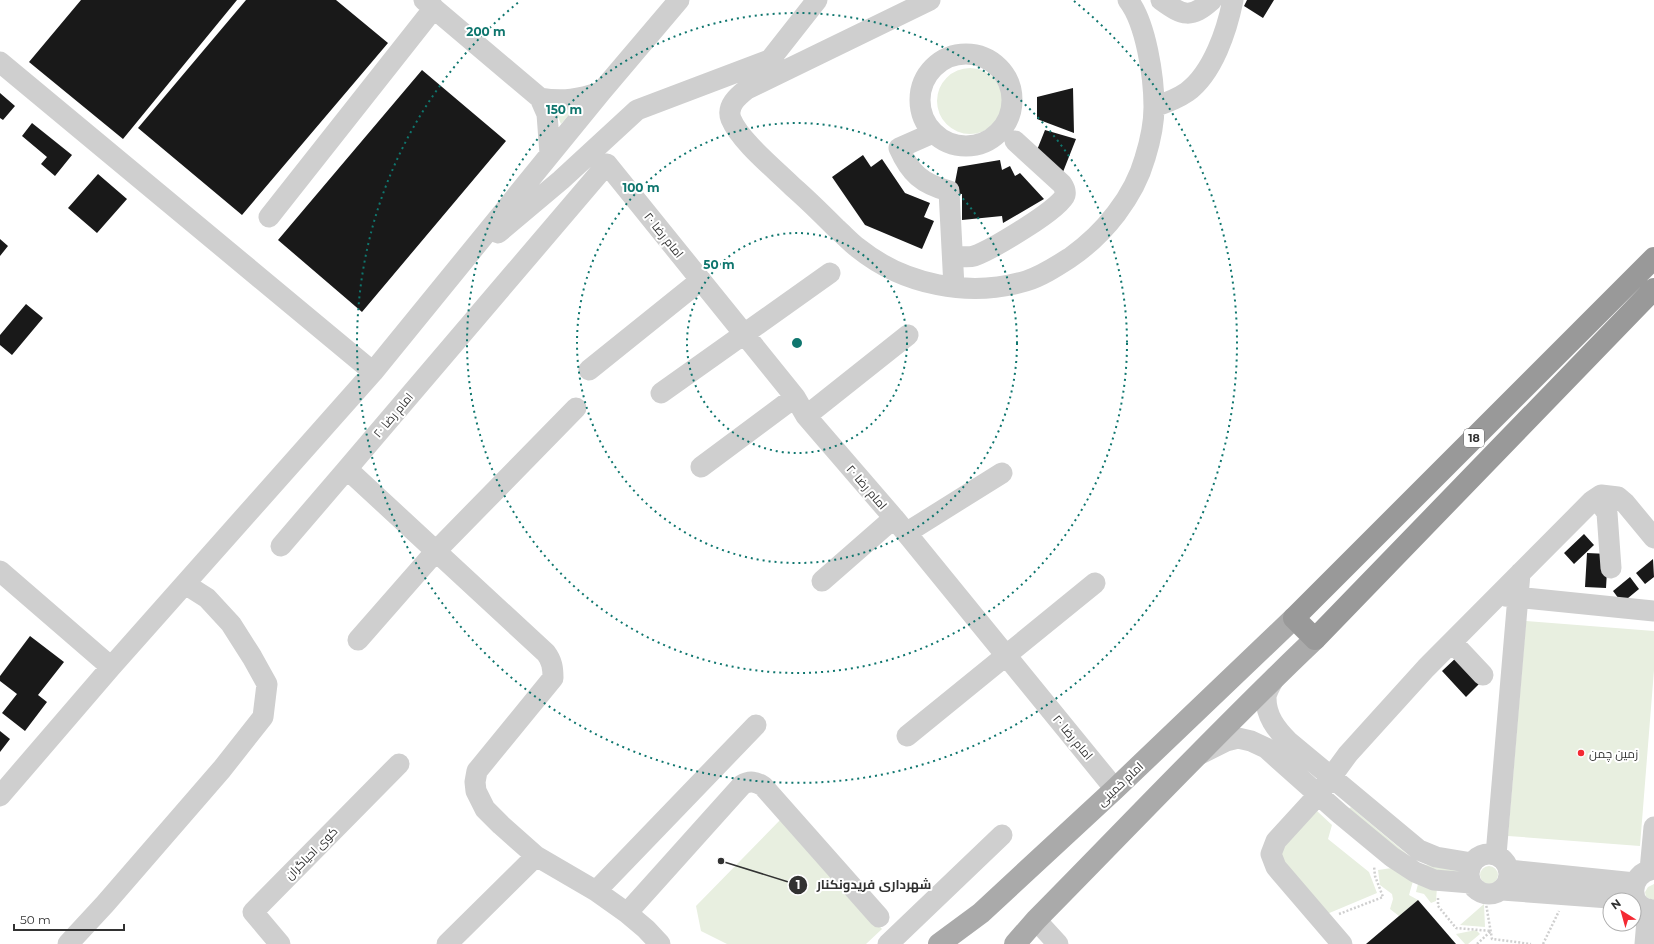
<svg xmlns="http://www.w3.org/2000/svg" width="1654" height="944" viewBox="0 0 1654 944" font-family="Montserrat,Cairo,sans-serif">
<style>
.green{fill:#e8efe0}
.building{fill:#191919}
.lines{fill:none;stroke-linecap:round;stroke-linejoin:round}
.path{stroke:#cfcfcf;stroke-width:2.5;stroke-dasharray:2 2;stroke-linecap:butt}
.minor{stroke:#cfcfcf;stroke-width:21}
.major{stroke:#aaa;stroke-width:22}
.highway{stroke:#999;stroke-width:22}
.ring{fill:none;stroke:#0f766e;stroke-width:2;stroke-dasharray:2 4}
.poi-dot{fill:#f42933;stroke:#fff;stroke-width:1.5}
.labels{text-anchor:middle;dominant-baseline:central;stroke-width:4;stroke-linejoin:round;paint-order:stroke}
.shield{fill:#fff;stroke:#707070;stroke-width:1}
.shield-label{font-size:11px;font-weight:bold;fill:#323232}
.street-label{font-size:12px;fill:#323232;stroke:#fff}
.poi-label{font-size:12px;fill:#323232;stroke:#fff;text-anchor:start}
.centre{fill:#0f766e;stroke:#fff;stroke-width:2}
.ring-label{font-size:12px;text-anchor:middle;font-weight:bold;fill:#0f766e;stroke:#fff;stroke-width:4;stroke-linejoin:round;paint-order:stroke}
.leader{fill:none;stroke:#323232;stroke-width:1.5}
.callout-dot{fill:#323232;stroke:#fff;stroke-width:1.5}
.mark-label{font-size:12px;text-anchor:middle;font-weight:bold;fill:#fff}
.callout-label{font-size:13px;text-anchor:middle;font-weight:bold;fill:#323232;stroke:#fff;stroke-width:4;stroke-linejoin:round;paint-order:stroke}
</style>
<rect width="100%" height="100%" fill="#fff"/>
<path class="green" d="M937 101a33 33 0 1 1 66 0a33 33 0 1 1-66 0Z
M 555,110 L 573,110 L 561,124 Z
M 1526,621 L 1654,631 L 1654,670 L 1640,846 L 1508,836 Z
M 1351,807 L 1408,855 L 1420,864 L 1461,870 L 1462,875 L 1419,869 L 1347,811 Z
M 1317,811 L 1332,825 L 1328,839 L 1369,872 L 1377,893 L 1327,914 L 1281,858 L 1282,847 Z
M 782,818 L 882,929 L 866,944 L 727,944 L 701,931 L 696,906 Z
M1480 875a9 9 0 1 1 18 0a9 9 0 1 1-18 0Z
M 1392,868 L 1413,881 L 1409,895 L 1418,900 L 1399,916 L 1390,909 L 1393,899 L 1392,894 L 1380,885 L 1378,870 Z
M 1418,884 L 1437,887 L 1436,901 L 1431,903 L 1424,894 L 1416,892 Z
M 1654,884 L 1654,901 L 1646,897 L 1645,892 L 1648,887 Z
M 1484,904 L 1485,927 L 1460,925 Z
M 1476,930 L 1480,934 L 1468,944 L 1465,944 L 1456,934 Z"/>
<path class="building" d="M 81,0 L 237,0 L 123,139 L 29,62 Z
M 246,0 L 336,0 L 388,43 L 242,215 L 138,128 Z
M 1247,0 L 1274,0 L 1263,18 L 1244,6 Z
M 422,70 L 506,141 L 362,312 L 278,240 Z
M 1073,88 L 1074,133 L 1037,119 L 1037,97 Z
M 0,93 L 15,106 L 3,120 L 0,118 Z
M 32,123 L 72,155 L 55,176 L 41,164 L 47,157 L 22,136 Z
M 1045,130 L 1076,139 L 1061,177 L 1035,155 Z
M 863,155 L 871,167 L 882,159 L 905,193 L 930,203 L 924,217 L 934,221 L 922,249 L 865,225 L 832,177 Z
M 1000,160 L 1002,170 L 1010,166 L 1015,176 L 1020,173 L 1044,199 L 1003,223 L 1002,216 L 962,220 L 962,194 L 953,193 L 958,167 Z
M 98,174 L 127,199 L 97,233 L 68,208 Z
M 0,239 L 8,246 L 0,256 Z
M 26,304 L 43,318 L 12,355 L 0,345 L 0,335 Z
M 1584,534 L 1594,545 L 1574,564 L 1564,553 Z
M 1587,553 L 1608,554 L 1606,588 L 1585,587 Z
M 1653,559 L 1654,577 L 1645,584 L 1636,573 Z
M 1630,577 L 1639,589 L 1622,603 L 1613,591 Z
M 30,636 L 64,662 L 38,695 L 47,702 L 25,731 L 2,713 L 17,694 L 0,681 L 0,676 Z
M 1458,656 L 1482,681 L 1466,697 L 1442,671 Z
M 0,731 L 10,739 L 0,752 Z
M 1418,900 L 1456,944 L 1366,944 L 1399,916 Z"/>
<g class="lines">
<path class="path" d="M 1438,898 L 1438,906 L 1456,928 L 1491,931
M 1485,898 L 1492,939 L 1531,944
M 1339,914 L 1383,897 L 1375,876 L 1374,866
M 1477,944 L 1491,931
M 1543,944 L 1559,911"/>
<path class="minor" d="M 424,0 L 540,98 L 547,114 L 550,154
M 930,0 L 747,89 C 738,96 726,106 731,119 C 740,141 776,170 793,187 C 808,200 822,214 836,228 C 843,234 850,242 858,248 C 904,285 969,298 1026,281 C 1042,276 1057,266 1071,257 C 1104,234 1134,197 1145,158 C 1150,142 1154,123 1154,107 C 1154,77 1146,23 1128,0
M 1161,0 C 1183,16 1191,19 1212,0
M920 100a46 46 0 1 1 92 0a46 46 0 1 1-92 0Z
M 0,62 L 373,372
M 762,70 L 817,0
M 540,98 C 564,102 579,99 601,92
M 1154,107 C 1166,103 1177,99 1187,92 C 1213,73 1227,30 1233,0
M 933,133 L 899,148 C 910,173 922,184 949,191 L 954,287
M 269,217 L 434,8
M 498,233 L 561,180 L 637,110 L 769,60
M 953,256 C 959,256 968,258 974,256 C 989,251 1061,209 1065,195 C 1066,191 1064,187 1062,184 L 1015,141
M 589,370 L 701,280
M 661,393 L 830,273
M 806,416 L 908,335
M 701,467 L 795,397
M 1597,498 L 1607,513 L 1611,568
M 906,533 L 1002,473
M 281,546 L 347,469
M 0,571 L 111,667
M 822,581 L 894,518
M 1505,596 L 1654,611
M 358,640 L 436,551 L 576,408
M 1452,642 L 1483,675
M 1275,677 C 1272,683 1266,692 1266,698 C 1266,716 1276,729 1288,741 L 1419,850 L 1436,857 L 1472,863
M 907,736 L 1095,583
M 1200,754 L 1226,741 L 1238,738 L 1251,741 L 1266,748 L 1340,814 L 1392,857 L 1415,872 L 1434,880 L 1471,883
M 0,796 L 111,667 L 373,372 L 601,92 L 679,0
M1469 874a20 20 0 1 1 40 0a20 20 0 1 1-40 0Z
M 1496,855 L 1520,573
M 1654,869 C 1627,873 1627,910 1654,910
M 1509,870 L 1635,883
M 1650,870 L 1654,827
M 1502,890 L 1636,900
M 596,891 L 756,725
M 627,913 L 742,785 C 750,780 756,782 763,786 L 879,917
M 1036,920 L 1058,944
M 68,944 L 105,904 L 222,769 L 263,717 L 267,684 L 252,657 L 231,624 L 207,598 L 185,584
M 280,944 L 253,912 L 399,764
M 447,944 L 536,856
M 660,944 L 646,929 L 627,913 L 596,891 L 536,856 L 501,825 L 485,809 L 476,791 L 475,782 L 477,771 L 553,678 C 553,668 552,661 546,653 L 347,469 L 607,164 L 795,397 L 806,416 L 894,518 L 1115,789
M 888,944 L 1002,835
M 1342,944 L 1276,867 L 1271,854 L 1276,841 L 1318,795 L 1348,754 L 1426,668 L 1592,501 L 1601,495 L 1618,497 L 1625,503 L 1654,538
M 1645,944 L 1648,909"/>
<path class="major" d="M 939,944 L 981,913 L 1115,789 L 1294,618
M 1015,944 L 1036,920 C 1129,826 1219,730 1315,639"/>
<path class="highway" d="M 1654,258 L 1294,618 L 1315,639 L 1654,289"/>
</g>
<g class="ring">
<circle cx="797" cy="343" r="110"/>
<circle cx="797" cy="343" r="220"/>
<circle cx="797" cy="343" r="330"/>
<path d="M1074 1A440 440 0 1 1 520 1"/>
</g>
<circle class="poi-dot" cx="1581" cy="753" r="4"/>
<g class="labels">
<rect class="shield" x="1464" y="429" width="20" height="18" rx="3"/>
<g class="shield-label">
<text x="1474" y="438">18</text>
</g>
<g class="street-label">
<text transform="translate(664 235) rotate(51)">امام رضا ۲۰</text>
<text transform="translate(393 415) rotate(-50)">امام رضا ۲۰</text>
<text transform="translate(867 487) rotate(49)">امام رضا ۲۰</text>
<text transform="translate(1073 737) rotate(50)">امام رضا ۲۰</text>
<text transform="translate(1120 784) rotate(-43)">امام خمینی</text>
<text transform="translate(311 853) rotate(-45)">کوی احیاگران</text>
</g>
<g class="poi-label">
<text x="1589" y="753">زمین چمن</text>
</g>
</g>
<circle cx="797" cy="343" r="6" class="centre"/>
<g class="ring-label">
<text x="486" y="36">200 m</text>
<text x="564" y="114">150 m</text>
<text x="641" y="192">100 m</text>
<text x="719" y="269">50 m</text>
</g>
<path class="leader" d="M721 861L798 885"/>
<g class="callout-dot">
<circle cx="721" cy="861" r="4"/>
<circle cx="798" cy="885" r="10"/>
</g>
<g class="mark-label">
<text x="798" y="889">1</text>
</g>
<g class="callout-label">
<text x="874" y="889">شهرداری فریدونکنار</text>
</g>
<g transform="translate(1622 912) rotate(323)"><circle r="19" fill="#ffffff" stroke="#adadad"/>
<path d="M0-3L7 15L0 10L-7 15Z" fill="#f42933"/>
<text y="-6" font-size="11" font-weight="bold" text-anchor="middle" fill="#323232">N</text>
</g>
<path d="M14 924v6h110v-6" fill="none" stroke="#323232" stroke-width="2"/>
<text x="20" y="924" font-size="12" fill="#323232" stroke="#ffffff" stroke-width="3" paint-order="stroke">50 m</text>
</svg>
